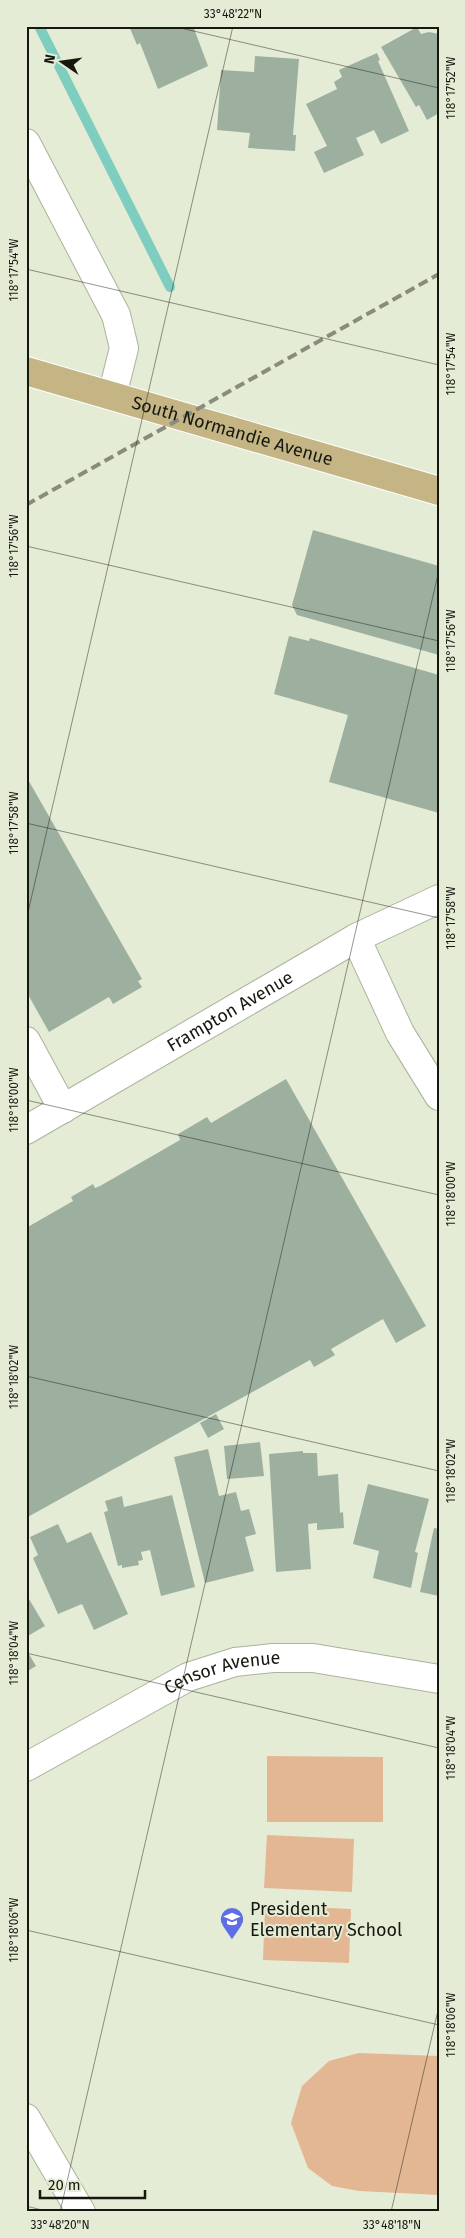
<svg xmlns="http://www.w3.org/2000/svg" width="465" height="2238" viewBox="0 0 465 2238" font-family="'Fira Sans',sans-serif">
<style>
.green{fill:#e4b794}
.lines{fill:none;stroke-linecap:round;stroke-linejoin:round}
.stream{stroke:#7fcdbf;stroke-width:10}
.building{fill:#9db0a0}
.minor-casing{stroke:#acb29d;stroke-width:30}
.major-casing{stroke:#fff;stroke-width:30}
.minor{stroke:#fff;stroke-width:28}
.major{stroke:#c5b585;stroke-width:28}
.rail{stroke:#888c7c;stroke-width:4;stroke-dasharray:10 5;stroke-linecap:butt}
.ticks{fill:none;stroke:#161810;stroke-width:1;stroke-opacity:0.45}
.labels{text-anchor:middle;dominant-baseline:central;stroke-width:4;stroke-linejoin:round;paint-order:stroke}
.street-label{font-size:18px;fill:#161810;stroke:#e5ecd5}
.poi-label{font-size:18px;fill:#161810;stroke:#e5ecd5;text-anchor:start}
.neatline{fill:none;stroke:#161810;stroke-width:2}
.ticks-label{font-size:12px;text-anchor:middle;fill:#161810}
</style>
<rect width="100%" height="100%" fill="#e5ecd5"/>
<path class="green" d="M 267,1756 L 383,1757 L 383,1822 L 267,1822 Z
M 267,1835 L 354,1839 L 352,1892 L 264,1888 Z
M 265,1905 L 351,1909 L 349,1963 L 263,1960 Z
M 359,2053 L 439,2056 L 439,2195 L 359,2191 L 332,2186 L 308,2168 L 291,2123 L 302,2086 L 329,2061 Z"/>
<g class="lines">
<path class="stream" d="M 39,26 L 170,287"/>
</g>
<path class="building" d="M 129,26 L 193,26 L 208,66 L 158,89 L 140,43 L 137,45 Z
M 417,27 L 421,34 L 429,32 L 439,34 L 439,113 L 427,120 L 419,105 L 416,107 L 381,47 Z
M 377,53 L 380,60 L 378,61 L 409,131 L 381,144 L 374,130 L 356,138 L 364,155 L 324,173 L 314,152 L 327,146 L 306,104 L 337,89 L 334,82 L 342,77 L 339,70 Z
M 255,56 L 299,59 L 293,135 L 296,135 L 295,151 L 248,148 L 250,133 L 217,130 L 221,70 L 254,72 Z
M 313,530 L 439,566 L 439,655 L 297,615 L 292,605 Z
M 289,636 L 309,641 L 310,638 L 439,675 L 439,813 L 329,782 L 348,715 L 274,694 Z
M 26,776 L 142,979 L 138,981 L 142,987 L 113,1004 L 109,997 L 49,1032 L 26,991 Z
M 286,1079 L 426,1326 L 396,1343 L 383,1319 L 331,1349 L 335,1355 L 314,1367 L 310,1360 L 26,1518 L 26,1228 L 73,1201 L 71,1197 L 93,1184 L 95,1188 L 100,1186 L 180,1140 L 178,1134 L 207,1117 L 211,1123 Z
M 216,1414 L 224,1429 L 208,1438 L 200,1423 Z
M 260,1442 L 264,1476 L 227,1479 L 224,1446 Z
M 208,1449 L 219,1496 L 236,1492 L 241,1511 L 249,1509 L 256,1534 L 245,1537 L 254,1571 L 205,1583 L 174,1457 Z
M 303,1451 L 303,1453 L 317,1453 L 318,1476 L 338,1474 L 340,1513 L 343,1512 L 344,1528 L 317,1530 L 317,1523 L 308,1524 L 311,1569 L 276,1572 L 269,1454 Z
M 368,1484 L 429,1499 L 415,1552 L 418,1553 L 411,1588 L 373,1578 L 379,1551 L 353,1544 Z
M 172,1495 L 195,1587 L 161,1596 L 150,1550 L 141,1552 L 143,1560 L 138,1561 L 139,1565 L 122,1568 L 122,1565 L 118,1566 L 104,1512 L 108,1511 L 105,1501 L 122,1496 L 124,1507 Z
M 58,1524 L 67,1543 L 91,1532 L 128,1614 L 94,1630 L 82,1604 L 58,1614 L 33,1558 L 38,1555 L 30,1537 Z
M 434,1528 L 439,1529 L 439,1596 L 420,1592 Z
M 26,1594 L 45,1626 L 26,1637 Z
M 26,1649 L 36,1666 L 26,1672 Z"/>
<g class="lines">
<g class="minor-casing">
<g id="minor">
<path d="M 26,143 L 116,315 L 124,348 L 112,396"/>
<path d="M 356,938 L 400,1033 L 439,1096"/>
<path d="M 26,1041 L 63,1109"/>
<path id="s1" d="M 26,1130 L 356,938 L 439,899"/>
<path id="s2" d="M 26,1767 L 188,1677 L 235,1662 L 273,1658 L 313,1658 L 439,1679"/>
<path d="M 26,2118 L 81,2212"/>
</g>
</g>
<g class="major-casing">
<g id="major">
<path id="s3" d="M 26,371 L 439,491"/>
</g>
</g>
<use href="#minor" class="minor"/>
<use href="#major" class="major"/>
<path class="rail" d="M 26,505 L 439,274"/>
</g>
<path class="ticks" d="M 172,26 L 439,88M 26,269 L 439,365M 26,546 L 439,641M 26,823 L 439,918M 26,921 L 233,26M 26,1100 L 439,1195M 26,1376 L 439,1471M 26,1653 L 439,1748M 26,1930 L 439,2025M 26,2206 L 50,2212M 60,2212 L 439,570M 391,2212 L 439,2006"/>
<defs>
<g id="school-pin" transform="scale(1.25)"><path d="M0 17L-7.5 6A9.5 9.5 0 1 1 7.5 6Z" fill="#5e6fe6" stroke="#e5ecd5"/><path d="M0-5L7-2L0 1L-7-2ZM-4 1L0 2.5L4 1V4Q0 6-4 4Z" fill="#fff"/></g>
</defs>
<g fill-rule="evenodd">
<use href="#school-pin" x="232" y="1919"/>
</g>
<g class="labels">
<g class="street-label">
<text stroke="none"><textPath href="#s3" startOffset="215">South Normandie Avenue</textPath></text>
<text stroke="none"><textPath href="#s1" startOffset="236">Frampton Avenue</textPath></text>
<text stroke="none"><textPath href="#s2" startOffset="220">Censor Avenue</textPath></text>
</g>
<g class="poi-label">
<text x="250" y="1909">President<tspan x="250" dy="21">Elementary School</tspan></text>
</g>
</g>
<rect width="465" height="2238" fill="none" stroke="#e5ecd5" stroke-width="55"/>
<g transform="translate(62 62) rotate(283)" stroke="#e5ecd5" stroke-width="4" paint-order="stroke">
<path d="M0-4L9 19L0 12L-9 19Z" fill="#161810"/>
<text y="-8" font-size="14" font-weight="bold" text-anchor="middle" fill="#161810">N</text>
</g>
<path d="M40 2190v8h105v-8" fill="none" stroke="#161810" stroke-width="2.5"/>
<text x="48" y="2190" font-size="15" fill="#161810" stroke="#e5ecd5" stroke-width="4" paint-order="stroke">20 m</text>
<rect x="28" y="28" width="410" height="2182" class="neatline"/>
<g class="ticks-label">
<text x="233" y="18">33°48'22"N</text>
<text transform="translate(451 88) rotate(-90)" y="4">118°17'52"W</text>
<text transform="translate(14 270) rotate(-90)" y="4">118°17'54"W</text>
<text transform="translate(451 364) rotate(-90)" y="4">118°17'54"W</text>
<text transform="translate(14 546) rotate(-90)" y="4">118°17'56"W</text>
<text transform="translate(451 641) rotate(-90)" y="4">118°17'56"W</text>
<text transform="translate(14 823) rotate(-90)" y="4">118°17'58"W</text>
<text transform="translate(451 918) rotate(-90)" y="4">118°17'58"W</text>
<text transform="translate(14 1100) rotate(-90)" y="4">118°18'00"W</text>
<text transform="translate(451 1194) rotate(-90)" y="4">118°18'00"W</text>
<text transform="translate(14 1377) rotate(-90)" y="4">118°18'02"W</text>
<text transform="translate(451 1471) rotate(-90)" y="4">118°18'02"W</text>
<text transform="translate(14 1653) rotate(-90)" y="4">118°18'04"W</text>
<text transform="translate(451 1748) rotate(-90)" y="4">118°18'04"W</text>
<text transform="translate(14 1930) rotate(-90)" y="4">118°18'06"W</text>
<text transform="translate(451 2025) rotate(-90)" y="4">118°18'06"W</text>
<text x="60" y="2229">33°48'20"N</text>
<text x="392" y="2229">33°48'18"N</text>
</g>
</svg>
